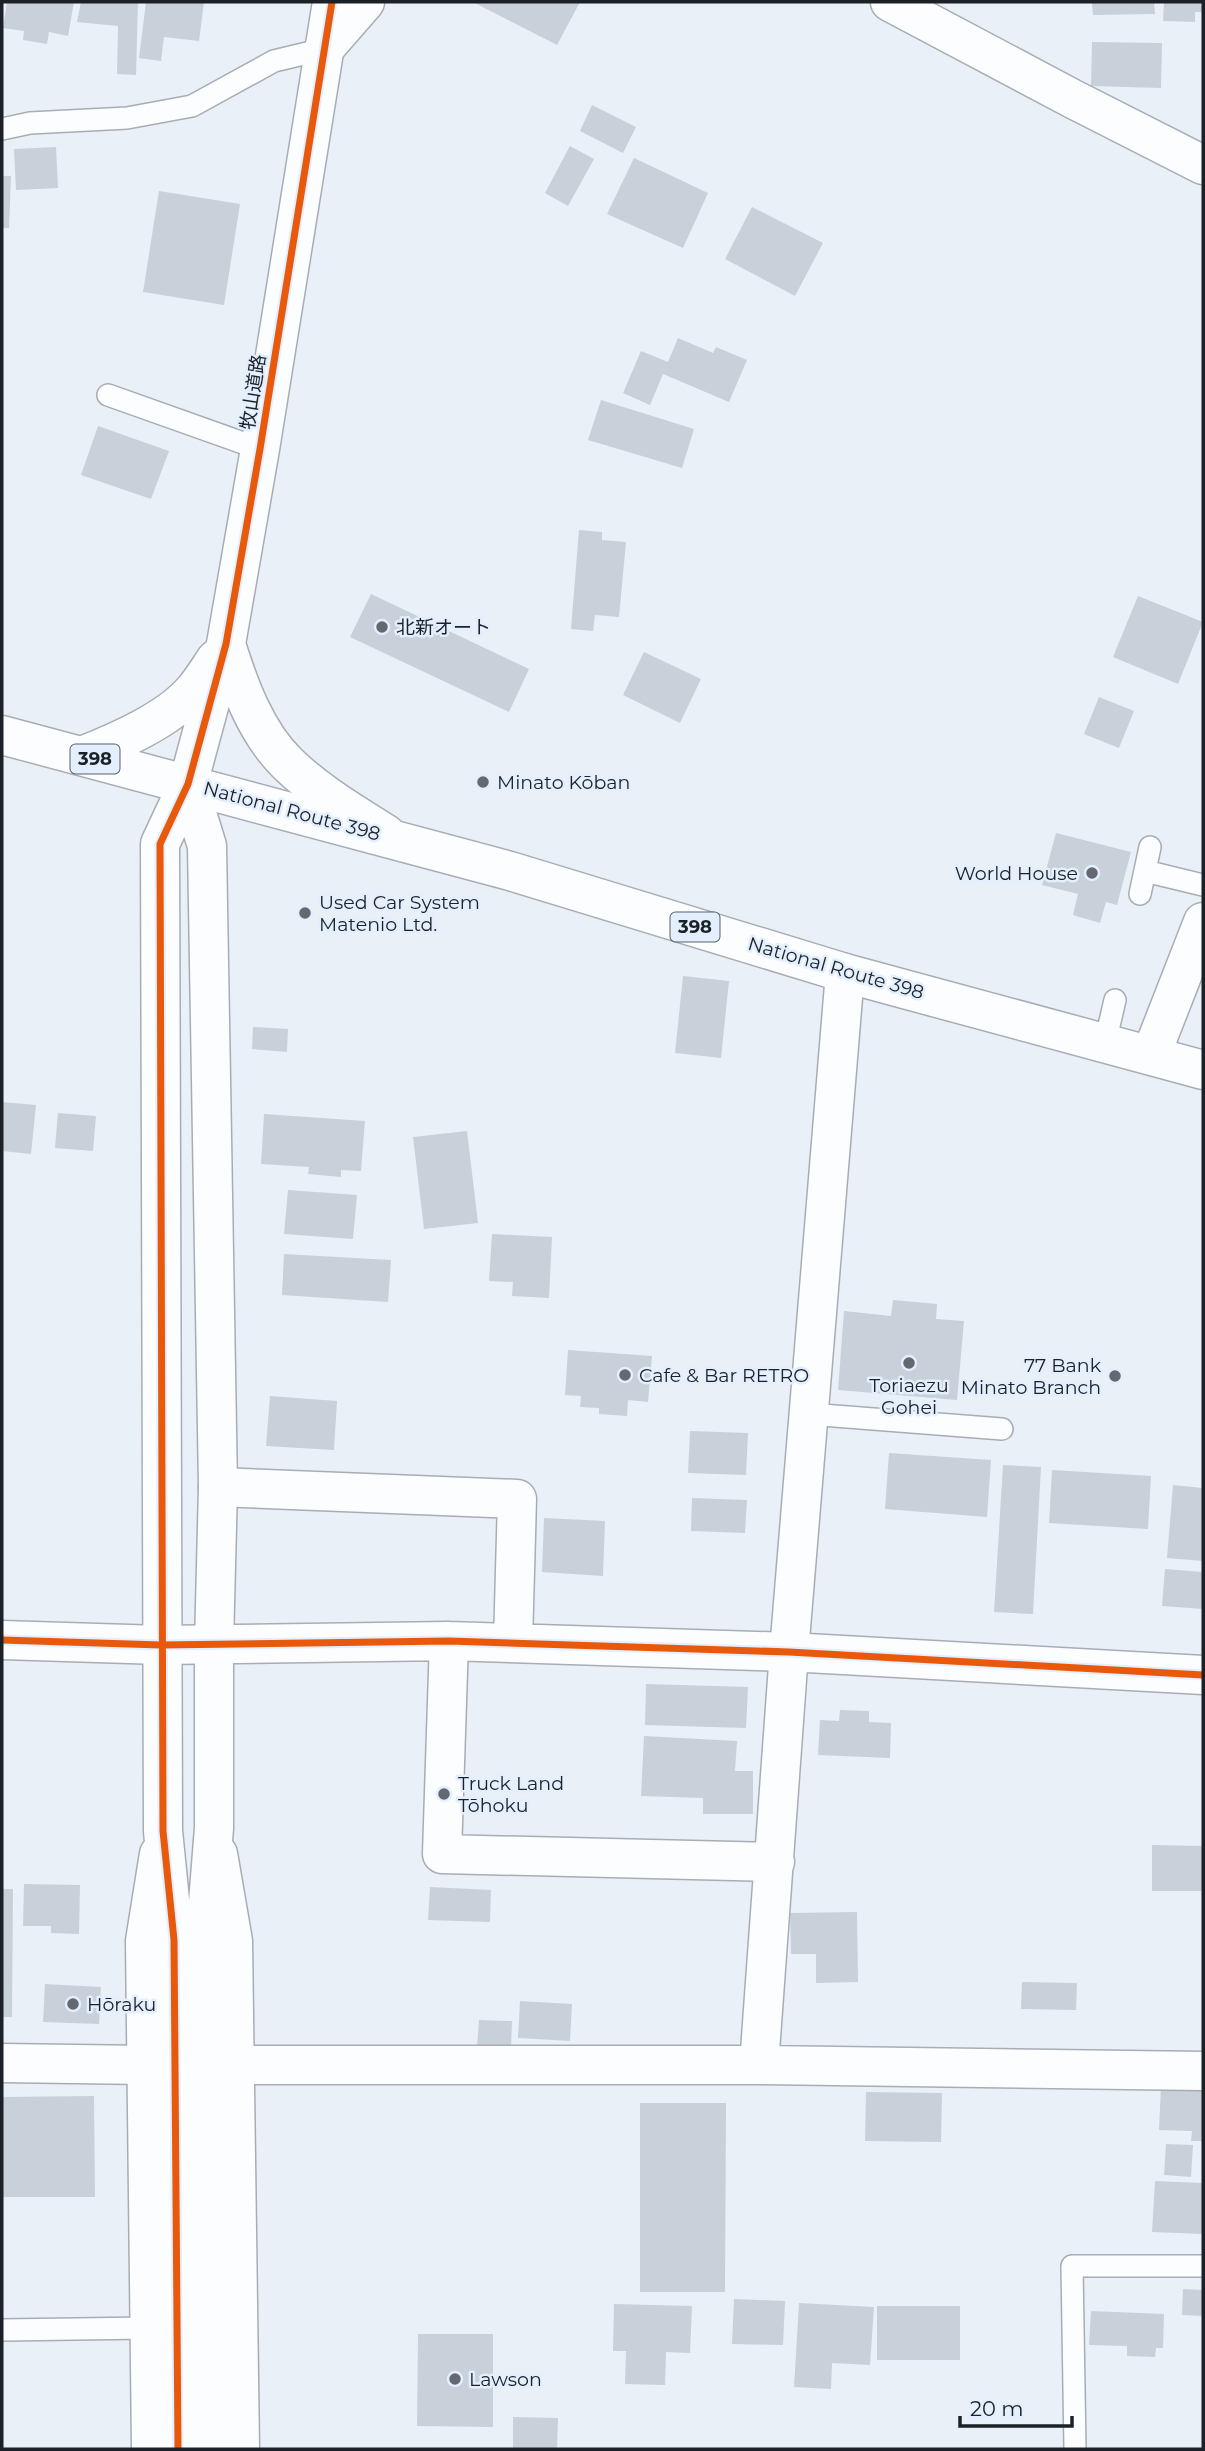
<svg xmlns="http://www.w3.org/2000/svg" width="1205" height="2451" viewBox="0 0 1205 2451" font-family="Montserrat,'Noto Sans JP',sans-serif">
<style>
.building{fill:#c8d0d9}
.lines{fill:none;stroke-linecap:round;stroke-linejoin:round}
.service-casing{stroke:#a8adb4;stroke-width:24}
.minor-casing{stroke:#a8adb4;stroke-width:41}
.tertiary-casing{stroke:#a8adb4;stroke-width:41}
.trunk-casing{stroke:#a8adb4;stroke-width:41}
.service{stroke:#fcfdfe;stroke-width:21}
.minor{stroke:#fcfdfe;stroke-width:38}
.tertiary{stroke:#fcfdfe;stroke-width:38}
.trunk{stroke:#fcfdfe;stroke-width:38}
.cycleway-casing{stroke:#e3effe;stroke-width:11}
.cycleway{stroke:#e8590c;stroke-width:7}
.poi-dot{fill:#646971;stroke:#e3effe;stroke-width:2.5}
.labels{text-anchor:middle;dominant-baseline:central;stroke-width:5;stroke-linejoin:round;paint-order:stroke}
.shield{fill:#e3effe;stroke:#585f68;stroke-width:2}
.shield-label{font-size:18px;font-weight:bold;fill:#1c2128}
.street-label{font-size:19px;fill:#1c2128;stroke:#e3effe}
.poi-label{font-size:19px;fill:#1c2128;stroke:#e3effe;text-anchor:start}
</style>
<rect width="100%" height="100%" fill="#e9f0f8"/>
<path class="building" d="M 7,2 L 74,2 L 68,36 L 49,32 L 47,44 L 23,40 L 24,31 L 3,28 Z
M 81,2 L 138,2 L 136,75 L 117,74 L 118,26 L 77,22 Z
M 146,2 L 204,2 L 199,41 L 164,37 L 161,61 L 139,58 Z
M 473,2 L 580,2 L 557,45 Z
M 1092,2 L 1154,2 L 1155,14 L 1093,15 Z
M 1164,2 L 1203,2 L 1203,12 L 1195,12 L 1195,22 L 1163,21 Z
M 1092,42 L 1162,43 L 1161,88 L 1091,86 Z
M 592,105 L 636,127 L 623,153 L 580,131 Z
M 570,146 L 594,159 L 568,206 L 545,193 Z
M 56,147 L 58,188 L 16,190 L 14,149 Z
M 634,158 L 708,193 L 683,248 L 607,214 Z
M 2,176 L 11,176 L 9,228 L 2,228 Z
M 159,191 L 240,204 L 224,305 L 143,292 Z
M 752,207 L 823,243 L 795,296 L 725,259 Z
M 678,338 L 713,353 L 716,347 L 747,360 L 729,402 L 663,374 L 650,405 L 623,393 L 641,351 L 668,362 Z
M 601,400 L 694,429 L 682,468 L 588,440 Z
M 98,426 L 169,451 L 151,499 L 81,475 Z
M 579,530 L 602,532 L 602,540 L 626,542 L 619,617 L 595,615 L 593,631 L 571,629 Z
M 371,594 L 529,669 L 509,712 L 350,637 Z
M 1138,596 L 1203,622 L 1178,684 L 1113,657 Z
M 644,652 L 701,679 L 680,723 L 623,695 Z
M 1099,697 L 1134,711 L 1119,748 L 1084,734 Z
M 1056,833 L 1131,852 L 1117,905 L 1106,902 L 1100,923 L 1073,915 L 1078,894 L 1042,885 Z
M 683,976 L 729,981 L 721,1058 L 675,1053 Z
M 253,1027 L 288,1029 L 287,1052 L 252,1049 Z
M 2,1102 L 36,1105 L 31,1154 L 2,1151 Z
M 58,1113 L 96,1116 L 93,1151 L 55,1148 Z
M 264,1114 L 365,1121 L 361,1171 L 341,1170 L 341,1177 L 308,1174 L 309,1167 L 261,1164 Z
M 467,1131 L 478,1223 L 424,1229 L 413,1137 Z
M 288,1190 L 357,1195 L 353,1239 L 284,1234 Z
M 492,1234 L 552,1237 L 549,1298 L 512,1296 L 513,1282 L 489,1281 Z
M 284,1254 L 391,1260 L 388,1302 L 282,1295 Z
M 893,1300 L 937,1304 L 936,1319 L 964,1321 L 957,1400 L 838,1390 L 844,1311 L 891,1316 Z
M 568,1350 L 652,1356 L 648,1402 L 628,1400 L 627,1416 L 599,1414 L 599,1408 L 580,1407 L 581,1396 L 565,1395 Z
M 270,1396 L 337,1401 L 334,1450 L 266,1446 Z
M 690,1431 L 748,1433 L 746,1475 L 688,1473 Z
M 889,1453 L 991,1460 L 987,1517 L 885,1509 Z
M 1003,1465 L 1041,1467 L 1033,1614 L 994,1612 Z
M 1052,1470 L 1151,1476 L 1148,1529 L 1049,1523 Z
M 1173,1485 L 1203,1488 L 1203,1561 L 1167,1558 Z
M 692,1498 L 747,1500 L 745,1533 L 691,1531 Z
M 544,1518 L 605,1521 L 603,1576 L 542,1572 Z
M 1165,1569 L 1203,1572 L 1203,1609 L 1162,1606 Z
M 646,1684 L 748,1687 L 746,1728 L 645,1725 Z
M 840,1710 L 869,1711 L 869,1722 L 891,1723 L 890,1758 L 818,1755 L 820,1720 L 839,1721 Z
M 644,1736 L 737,1741 L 735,1771 L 753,1771 L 753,1814 L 703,1814 L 703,1798 L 641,1796 Z
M 1152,1845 L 1203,1846 L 1203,1891 L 1152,1891 Z
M 24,1884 L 80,1885 L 79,1934 L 51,1933 L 51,1926 L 23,1926 Z
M 430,1887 L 491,1890 L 490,1922 L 428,1920 Z
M 2,1889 L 13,1889 L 12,2017 L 2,2017 Z
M 857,1912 L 858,1982 L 816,1983 L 816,1954 L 791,1954 L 790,1913 Z
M 1022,1982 L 1077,1983 L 1076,2010 L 1021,2009 Z
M 45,1984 L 101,1987 L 99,2024 L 43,2022 Z
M 520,2001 L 572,2004 L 570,2041 L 518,2038 Z
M 479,2020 L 512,2021 L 511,2048 L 477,2047 Z
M 1161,2086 L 1203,2088 L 1203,2141 L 1191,2141 L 1192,2131 L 1159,2130 Z
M 866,2092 L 942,2093 L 941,2142 L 865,2141 Z
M 94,2096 L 95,2197 L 2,2197 L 2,2097 Z
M 640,2103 L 726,2103 L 725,2292 L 640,2292 Z
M 1166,2144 L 1193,2145 L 1191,2177 L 1164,2175 Z
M 1155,2181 L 1203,2183 L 1203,2234 L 1152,2232 Z
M 1183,2289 L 1203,2290 L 1203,2316 L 1182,2315 Z
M 734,2299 L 785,2301 L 783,2345 L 732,2344 Z
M 799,2303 L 874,2307 L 870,2365 L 832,2363 L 831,2389 L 794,2387 Z
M 614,2304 L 692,2306 L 690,2353 L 666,2352 L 665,2385 L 625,2384 L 626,2351 L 613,2351 Z
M 877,2306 L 960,2306 L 960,2360 L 877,2360 Z
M 1091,2311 L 1164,2314 L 1163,2348 L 1156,2348 L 1155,2357 L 1127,2356 L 1127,2346 L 1089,2345 Z
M 418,2334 L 493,2334 L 493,2427 L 417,2426 Z
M 513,2417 L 558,2418 L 557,2449 L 513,2449 Z"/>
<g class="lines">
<g class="service-casing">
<path id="service" d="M 2,129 L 30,123 L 127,118 L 192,106 L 274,61 L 324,49
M 108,395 L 260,449
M 1145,871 L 1203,885
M 1140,894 L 1150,847
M 1105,1043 L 1115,1000
M 809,1414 L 1002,1429
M 2,2330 L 149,2328
M 1075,2449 L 1072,2266 L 1203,2266"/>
</g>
<g class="minor-casing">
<path id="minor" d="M 890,2 L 1073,99 L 1203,165
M 324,49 L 365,2
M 1151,1055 L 1203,922
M 218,1487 L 517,1499 L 513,1643
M 2,1640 L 161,1645 L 449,1641 L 789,1652 L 1203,1675
M 449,1641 L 442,1854 L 775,1862
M 218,1854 L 233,1941 L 240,2449
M 2,2063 L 147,2065
M 234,2065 L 759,2065 L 1203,2071
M 759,2065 L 789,1652 L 845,973
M 151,2449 L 145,1941 L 159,1854"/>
</g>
<g class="tertiary-casing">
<path id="tertiary" d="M 226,644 C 239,686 256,733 288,764 C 317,792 353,813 386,834
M 82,756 C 117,742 169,720 194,690 C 202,681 209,669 216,659
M 188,784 L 207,846 L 218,1487 L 214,1644 L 214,1828 L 205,1940 L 211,2449
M 178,2449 L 174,1940 L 163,1831 L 160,844 L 188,784 L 226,644 L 260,449 L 332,2"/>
</g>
<g class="trunk-casing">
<path id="trunk" d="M 2,735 L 510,871 L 845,973 L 1203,1070"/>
</g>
<use href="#service" class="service"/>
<use href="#minor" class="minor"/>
<use href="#tertiary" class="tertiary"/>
<use href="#trunk" class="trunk"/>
<g class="cycleway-casing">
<path id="cycleway" d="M 2,1640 L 161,1645 L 449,1641 L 789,1652 L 1203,1675
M 178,2449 L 174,1940 L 163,1831 L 160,844 L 188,784 L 226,644 L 260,449 L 332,2"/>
</g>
<use href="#cycleway" class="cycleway"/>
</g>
<g class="poi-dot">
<circle cx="382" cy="627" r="7"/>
<circle cx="483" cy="782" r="7"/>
<circle cx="1092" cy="873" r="7"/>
<circle cx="305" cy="913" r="7"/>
<circle cx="909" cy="1363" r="7"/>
<circle cx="625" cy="1375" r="7"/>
<circle cx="1115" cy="1376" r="7"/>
<circle cx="444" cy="1794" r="7"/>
<circle cx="73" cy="2004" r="7"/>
<circle cx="455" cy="2379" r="7"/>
</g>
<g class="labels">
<g class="shield">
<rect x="70.5" y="744.5" width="49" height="29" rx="5"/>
<rect x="670.5" y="912.5" width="49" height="29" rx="5"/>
</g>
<g class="shield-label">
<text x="95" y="759">398</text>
<text x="695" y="927">398</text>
</g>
<g class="street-label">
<text transform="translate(253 392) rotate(-81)">牧山道路</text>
<text transform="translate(292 811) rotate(15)">National Route 398</text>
<text transform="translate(836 968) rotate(16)">National Route 398</text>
</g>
<g class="poi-label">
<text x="396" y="627">北新オート</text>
<text x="497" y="782">Minato Kōban</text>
<text x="1078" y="873" text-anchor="end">World House</text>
<text x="319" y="902">Used Car System<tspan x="319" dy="22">Matenio Ltd.</tspan></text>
<text x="1101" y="1365" text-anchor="end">77 Bank<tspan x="1101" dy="22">Minato Branch</tspan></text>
<text x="639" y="1375">Cafe &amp; Bar RETRO</text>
<text x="909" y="1385" text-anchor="middle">Toriaezu<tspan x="909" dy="22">Gohei</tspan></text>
<text x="458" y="1783">Truck Land<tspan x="458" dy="22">Tōhoku</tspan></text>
<text x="87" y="2004">Hōraku</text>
<text x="469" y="2379">Lawson</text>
</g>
</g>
<rect width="1205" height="2451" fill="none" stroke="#1c2128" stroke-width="7"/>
<path d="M960 2416v10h112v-10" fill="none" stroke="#1c2128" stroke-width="3.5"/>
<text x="970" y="2416" font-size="21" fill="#1c2128" stroke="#e3effe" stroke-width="5" paint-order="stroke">20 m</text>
</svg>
